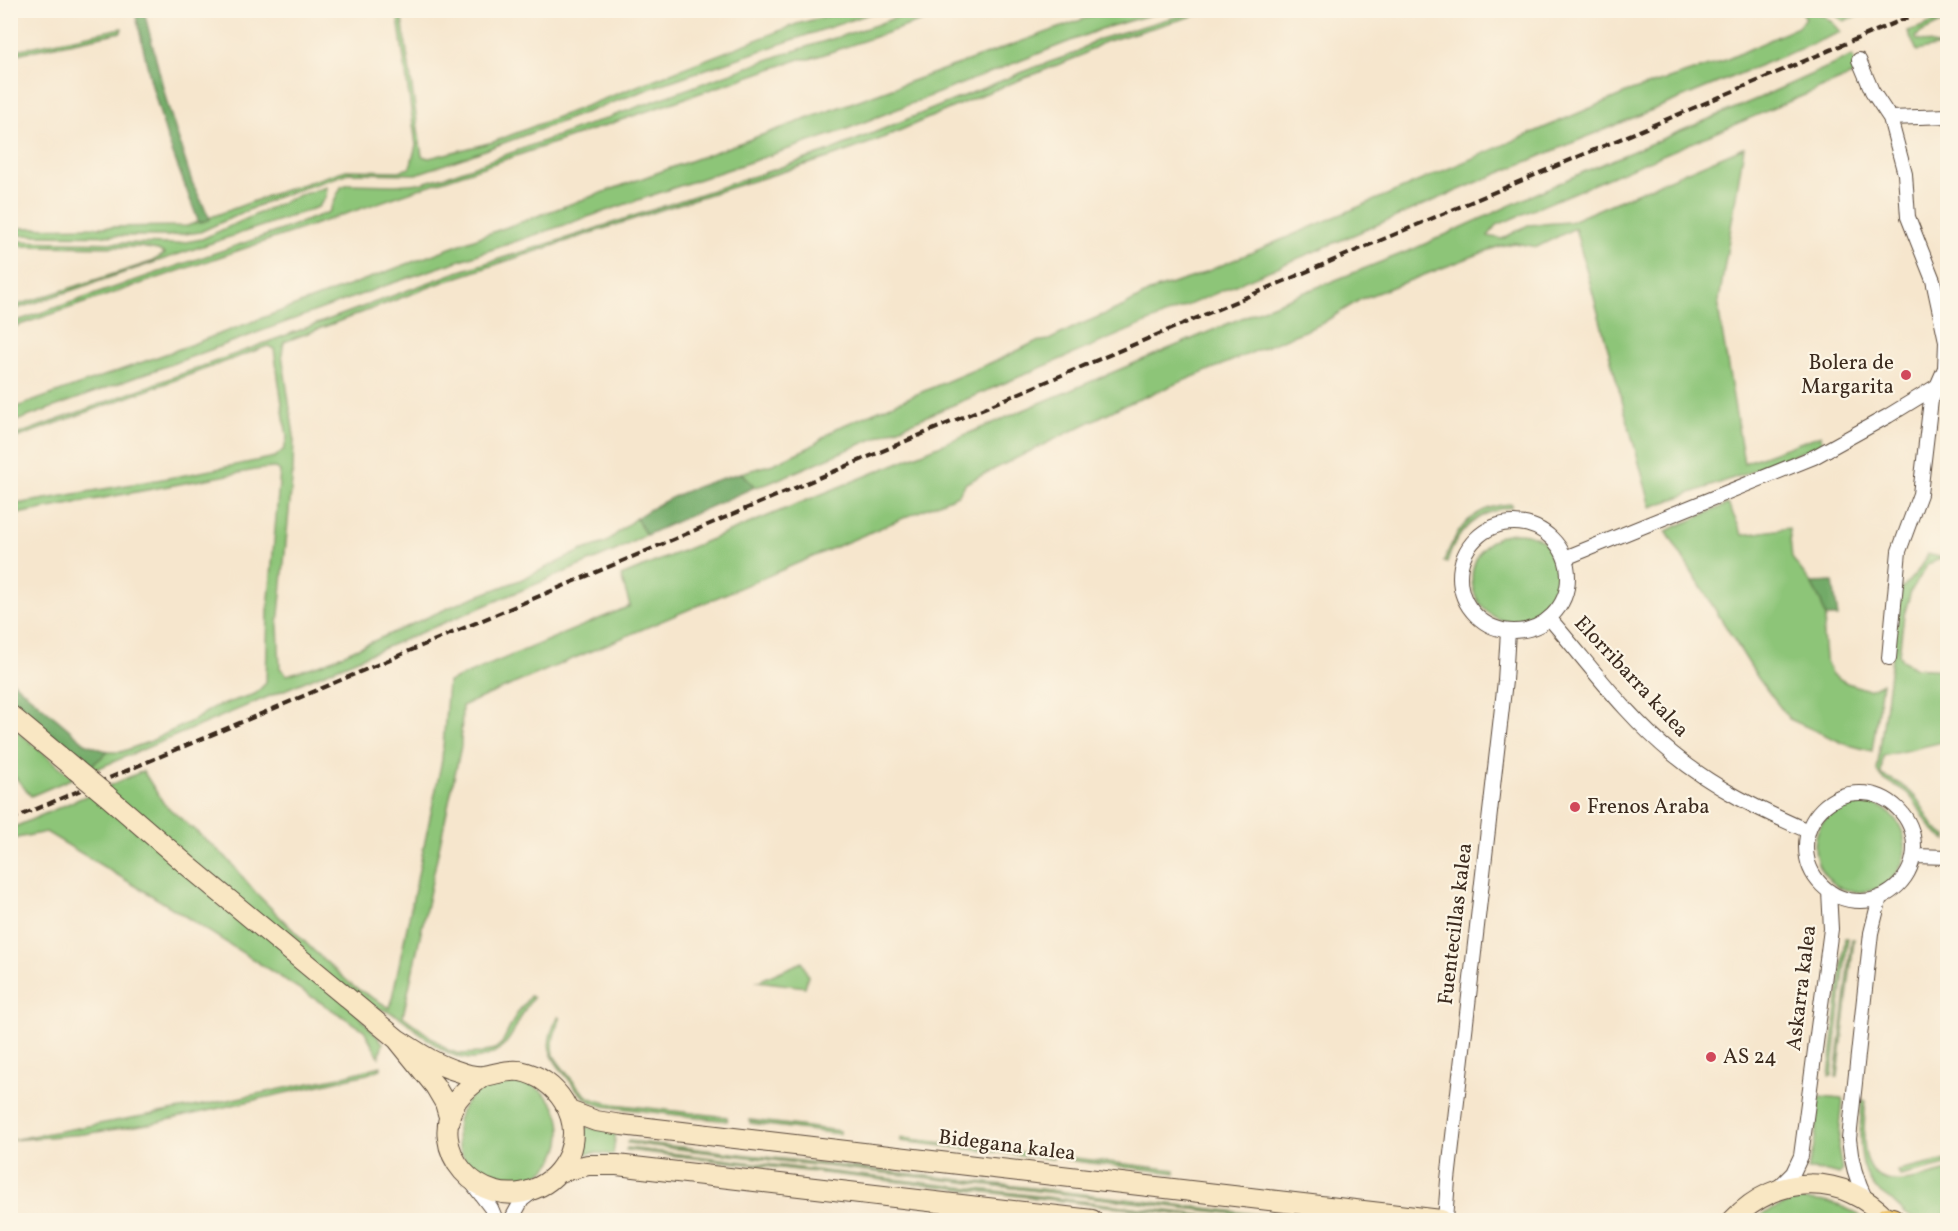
<svg xmlns="http://www.w3.org/2000/svg" width="1958" height="1231" viewBox="0 0 1958 1231" font-family="Vollkorn,serif">
<style>
.green{fill:#8dc578;stroke:#64784b;stroke-width:1.5}
.forest{fill:#72aa68;stroke:#566a43;stroke-width:1.5}
.lines{fill:none;stroke-linecap:round;stroke-linejoin:round}
.street-casing{stroke:#574638;stroke-width:16}
.secondary-casing{stroke:#574638;stroke-width:22}
.highway-casing{stroke:#574638;stroke-width:26}
.street{stroke:#fff;stroke-width:14}
.secondary{stroke:#f9e7c3;stroke-width:20}
.highway{stroke:#efc469;stroke-width:24}
.rail{stroke:#3b2a1e;stroke-width:4;stroke-dasharray:9 4.5;stroke-linecap:butt}
.secondary-bridge-casing{stroke:#574638;stroke-width:22;stroke-linecap:butt}
.secondary-bridge{stroke:#f9e7c3;stroke-width:20}
.poi-dot{fill:#d1495b;stroke:#fcf5e5;stroke-width:2}
.labels{text-anchor:middle;dominant-baseline:central;stroke-width:4.5;stroke-linejoin:round;paint-order:stroke}
.poi-label{font-size:21px;fill:#3b2a1e;stroke:#fcf5e5;text-anchor:start}
.street-label{font-size:21px;fill:#3b2a1e;stroke:#fcf5e5}
</style>
<rect width="100%" height="100%" fill="#fcf5e5"/>
<filter id="ink" filterUnits="userSpaceOnUse"><feTurbulence type="fractalNoise" baseFrequency=".0167" numOctaves="2"/><feDisplacementMap in="SourceGraphic" scale="12" xChannelSelector="R" yChannelSelector="G"/><feConvolveMatrix kernelMatrix="1 2 1 2 8 2 1 2 1" color-interpolation-filters="sRGB"/></filter>
<filter id="wash" filterUnits="userSpaceOnUse"><feTurbulence type="fractalNoise" baseFrequency=".008" numOctaves="4" result="noise"/><feDisplacementMap in="SourceGraphic" scale="24" xChannelSelector="R" yChannelSelector="G"/><feGaussianBlur stdDeviation="1.35" result="paint"/><feColorMatrix in="noise" values="0 0 0 0 0 0 0 0 0 0 0 0 0 0 0 0 0 1.4 0 .05"/><feComposite in="paint" operator="in"/></filter>
<g filter="url(#wash)">
<rect width="100%" height="100%" fill="#f6e6cd"/>
<path class="green" d="M 397,11 L 401,11 L 422,156 L 429,158 L 493,142 L 797,24 L 846,11 L 878,11 L 665,83 L 466,157 L 416,174 L 349,173 L 277,197 L 200,232 L 168,236 L 11,235 L 11,228 L 187,226 L 273,194 L 346,170 L 399,171 L 410,168 L 416,145 Z
M 912,11 L 951,11 L 810,59 L 800,59 L 11,328 L 11,323 L 276,232 L 329,212 L 341,187 L 349,184 L 395,185 L 422,183 L 447,176 L 781,55 L 876,25 Z
M 1106,11 L 1164,11 L 1101,29 L 839,132 L 387,285 L 11,423 L 11,409 L 171,352 L 493,232 Z
M 1195,11 L 1210,11 L 1104,42 L 1080,56 L 979,96 L 878,140 L 831,157 L 694,199 L 443,282 L 284,342 L 282,354 L 294,436 L 293,470 L 278,625 L 280,668 L 287,675 L 322,664 L 464,601 L 520,580 L 583,550 L 605,543 L 636,518 L 646,535 L 615,551 L 434,627 L 87,773 L 11,707 L 11,701 L 91,765 L 108,752 L 121,752 L 151,741 L 194,720 L 214,707 L 255,694 L 266,683 L 268,611 L 280,471 L 275,468 L 261,469 L 11,515 L 11,505 L 191,474 L 275,457 L 284,449 L 287,438 L 274,349 L 268,346 L 11,440 L 11,437 L 457,272 L 567,238 L 824,153 L 1033,68 L 1073,54 L 1096,40 Z
M 1801,11 C 1820,11 1829,17 1841,32 L 1485,179 L 767,484 L 755,487 L 741,473 L 773,464 L 810,447 L 837,428 L 1009,355 L 1035,342 L 1049,340 L 1077,326 L 1124,306 L 1153,290 L 1194,277 L 1628,92 L 1721,62 L 1798,27 L 1806,18 Z
M 1829,11 L 1871,11 L 1844,21 Z
M 1947,16 L 1947,20 L 1922,32 L 1916,37 L 1917,40 L 1940,46 L 1917,51 L 1908,32 Z
M 122,28 L 121,32 L 11,55 L 11,51 Z
M 1852,56 L 1859,72 L 1497,225 L 1488,236 L 1502,239 L 1528,225 L 1569,222 L 1744,147 L 1718,307 L 1744,463 L 1821,435 L 1822,444 L 1745,474 L 1651,507 L 1575,228 L 1537,247 L 1515,243 L 1500,246 L 1361,299 L 1321,324 L 1120,407 L 966,483 L 958,495 L 462,706 L 461,746 L 403,1016 L 448,1050 L 459,1054 L 482,1053 L 495,1049 L 502,1043 L 516,1015 L 530,996 L 533,998 C 520,1012 515,1037 501,1048 C 460,1079 429,1037 398,1016 C 389,1011 381,1010 373,1006 C 362,1000 353,991 343,984 L 352,1008 L 383,1043 L 379,1057 L 364,1030 L 169,906 L 46,832 L 17,838 L 11,842 L 10,829 L 143,771 L 164,804 L 226,857 L 256,893 L 313,950 L 354,987 L 390,1008 L 442,760 L 448,682 L 630,606 L 621,576 L 910,458 L 1270,306 L 1416,248 L 1586,171 L 1759,98 Z
M 327,187 L 326,197 L 318,207 L 11,311 L 11,307 L 151,262 L 165,254 L 158,250 L 140,247 L 11,246 L 11,241 L 175,244 L 202,239 L 299,195 Z
M 1512,504 L 1512,507 C 1478,511 1456,530 1447,563 L 1444,562 C 1457,527 1473,506 1512,504 Z
M 1728,504 L 1743,535 L 1789,528 L 1792,558 L 1811,583 L 1821,602 L 1826,617 L 1823,635 L 1825,658 L 1831,674 L 1847,683 L 1869,690 L 1882,683 L 1872,751 L 1845,744 L 1789,719 L 1758,678 L 1666,531 Z
M1472 578a45 45 0 1 1 90 0a45 45 0 1 1-90 0Z
M 1928,554 L 1943,558 L 1928,564 L 1911,591 L 1904,615 L 1899,654 L 1902,660 L 1916,668 L 1947,670 L 1947,741 L 1883,756 L 1881,775 C 1895,780 1908,788 1917,799 C 1928,813 1930,829 1947,836 L 1947,840 C 1926,831 1923,808 1907,793 C 1898,785 1881,782 1877,771 L 1901,589 L 1917,572 Z
M 10,725 L 73,778 L 31,796 L 11,772 Z
M1815 847a45 45 0 1 1 90 0a45 45 0 1 1-90 0Z
M 1845,938 L 1848,938 L 1832,1076 L 1829,1076 Z
M 1852,939 L 1854,939 L 1838,1077 L 1836,1077 Z
M 802,962 L 808,976 L 805,987 L 758,981 Z
M 558,1017 L 560,1018 C 556,1029 550,1043 554,1055 C 556,1061 580,1090 586,1095 C 594,1101 604,1102 613,1104 L 727,1117 L 727,1121 L 603,1106 C 587,1102 580,1094 570,1081 C 551,1057 541,1048 558,1017 Z
M 381,1066 L 381,1069 L 367,1074 L 155,1123 L 84,1134 L 11,1140 L 203,1105 L 340,1077 Z
M457 1132a52 52 0 1 1 104 0a52 52 0 1 1-104 0Z
M 1820,1097 L 1843,1099 L 1838,1147 L 1842,1171 L 1839,1174 L 1827,1171 L 1808,1170 L 1814,1146 Z
M 1862,1100 L 1866,1101 C 1864,1130 1855,1185 1901,1181 C 1917,1180 1933,1175 1947,1171 L 1947,1214 C 1919,1225 1911,1221 1891,1200 C 1886,1196 1881,1193 1876,1189 C 1855,1165 1860,1130 1862,1100 Z
M 750,1120 L 839,1131 L 839,1134 L 750,1123 Z
M 581,1126 L 616,1132 L 613,1155 L 596,1153 L 579,1154 L 583,1140 Z
M 901,1138 L 1053,1156 L 1053,1159 L 901,1141 Z
M 628,1141 L 1306,1220 L 1287,1220 L 627,1143 Z
M 627,1148 L 1244,1220 L 1227,1220 L 626,1150 Z
M 1066,1157 L 1175,1170 L 1175,1173 L 1066,1160 Z
M 1947,1160 L 1947,1165 L 1900,1176 L 1898,1171 Z
M 1804,1200 C 1827,1201 1847,1205 1865,1220 L 1754,1220 C 1770,1209 1784,1203 1804,1200 Z"/>
<path class="forest" d="M 135,11 L 144,11 L 167,103 L 192,182 L 210,219 L 199,223 L 167,138 L 151,82 Z
M 741,473 L 755,487 L 646,535 L 636,518 C 667,497 706,482 741,473 Z
M 1833,582 L 1838,617 L 1826,617 L 1821,602 L 1811,583 Z
M 11,680 L 85,743 L 108,752 L 91,766 L 11,701 Z"/>
</g>
<g filter="url(#ink)">
<g class="lines">
<g class="street-casing">
<path id="street" d="M 1859,60 L 1872,91 L 1890,118 L 1905,174 L 1908,217 L 1933,280 L 1946,341 L 1945,368 L 1931,400 L 1920,494 L 1899,551 L 1889,658
M 1890,118 L 1948,116
M1460 577a54 54 0 1 1 108 0a54 54 0 1 1-108 0Z
M 1565,558 L 1814,457 L 1888,416 L 1937,386
M 1550,619 C 1590,665 1626,716 1673,754 C 1714,788 1760,810 1808,831
M1806 847a54 54 0 1 1 108 0a54 54 0 1 1-108 0Z
M 1914,856 L 1948,857
M 472,1183 L 491,1208 L 496,1220
M 1777,1189 L 1793,1173 L 1801,1156 L 1831,929 L 1829,891
M 1866,1200 C 1856,1180 1851,1162 1849,1139 L 1871,933 L 1880,897
M 511,1220 L 522,1200 L 535,1190
M 1445,1220 L 1448,1180 L 1505,681 L 1508,631"/>
</g>
<g class="secondary-casing">
<path id="secondary" d="M 10,715 L 76,770
M 106,795 L 187,865 L 397,1039 L 435,1086 L 445,1103 L 450,1120
M 397,1039 C 416,1051 436,1065 457,1071 C 465,1074 476,1077 484,1076 C 497,1074 507,1069 520,1071 C 557,1078 583,1118 569,1154 C 562,1170 550,1183 534,1189 C 479,1211 425,1149 457,1100 C 465,1089 474,1083 484,1076
M 569,1111 L 596,1121 L 622,1125 L 1441,1220
M 559,1172 L 588,1165 L 617,1165 L 1092,1220
M 1733,1220 C 1777,1173 1844,1172 1888,1220"/>
</g>
<g class="highway-casing">
<path id="highway" d="M 1887,1219 L 1892,1220"/>
</g>
<use href="#street" class="street"/>
<use href="#secondary" class="secondary"/>
<use href="#highway" class="highway"/>
<path class="rail" d="M 10,820 L 1925,10"/>
<g class="secondary-bridge-casing">
<path id="secondary-bridge" d="M 76,770 L 106,795"/>
</g>
<use href="#secondary-bridge" class="secondary-bridge"/>
</g>
</g>
<g class="poi-dot">
<circle cx="1906" cy="375" r="6"/>
<circle cx="1575" cy="807" r="6"/>
<circle cx="1711" cy="1057" r="6"/>
</g>
<g class="labels">
<g class="poi-label">
<text x="1894" y="363" text-anchor="end">Bolera de<tspan x="1894" dy="24">Margarita</tspan></text>
<text x="1587" y="807">Frenos Araba</text>
<text x="1723" y="1057">AS 24</text>
</g>
<g class="street-label">
<text transform="translate(1631 677) rotate(47)">Elorribarra kalea</text>
<text transform="translate(1456 924) rotate(-83)">Fuentecillas kalea</text>
<text transform="translate(1802 988) rotate(-83)">Askarra kalea</text>
<text transform="translate(1007 1146) rotate(7)">Bidegana kalea</text>
</g>
</g>
<rect width="1958" height="1231" fill="none" stroke="#fcf5e5" stroke-width="36"/>
</svg>
